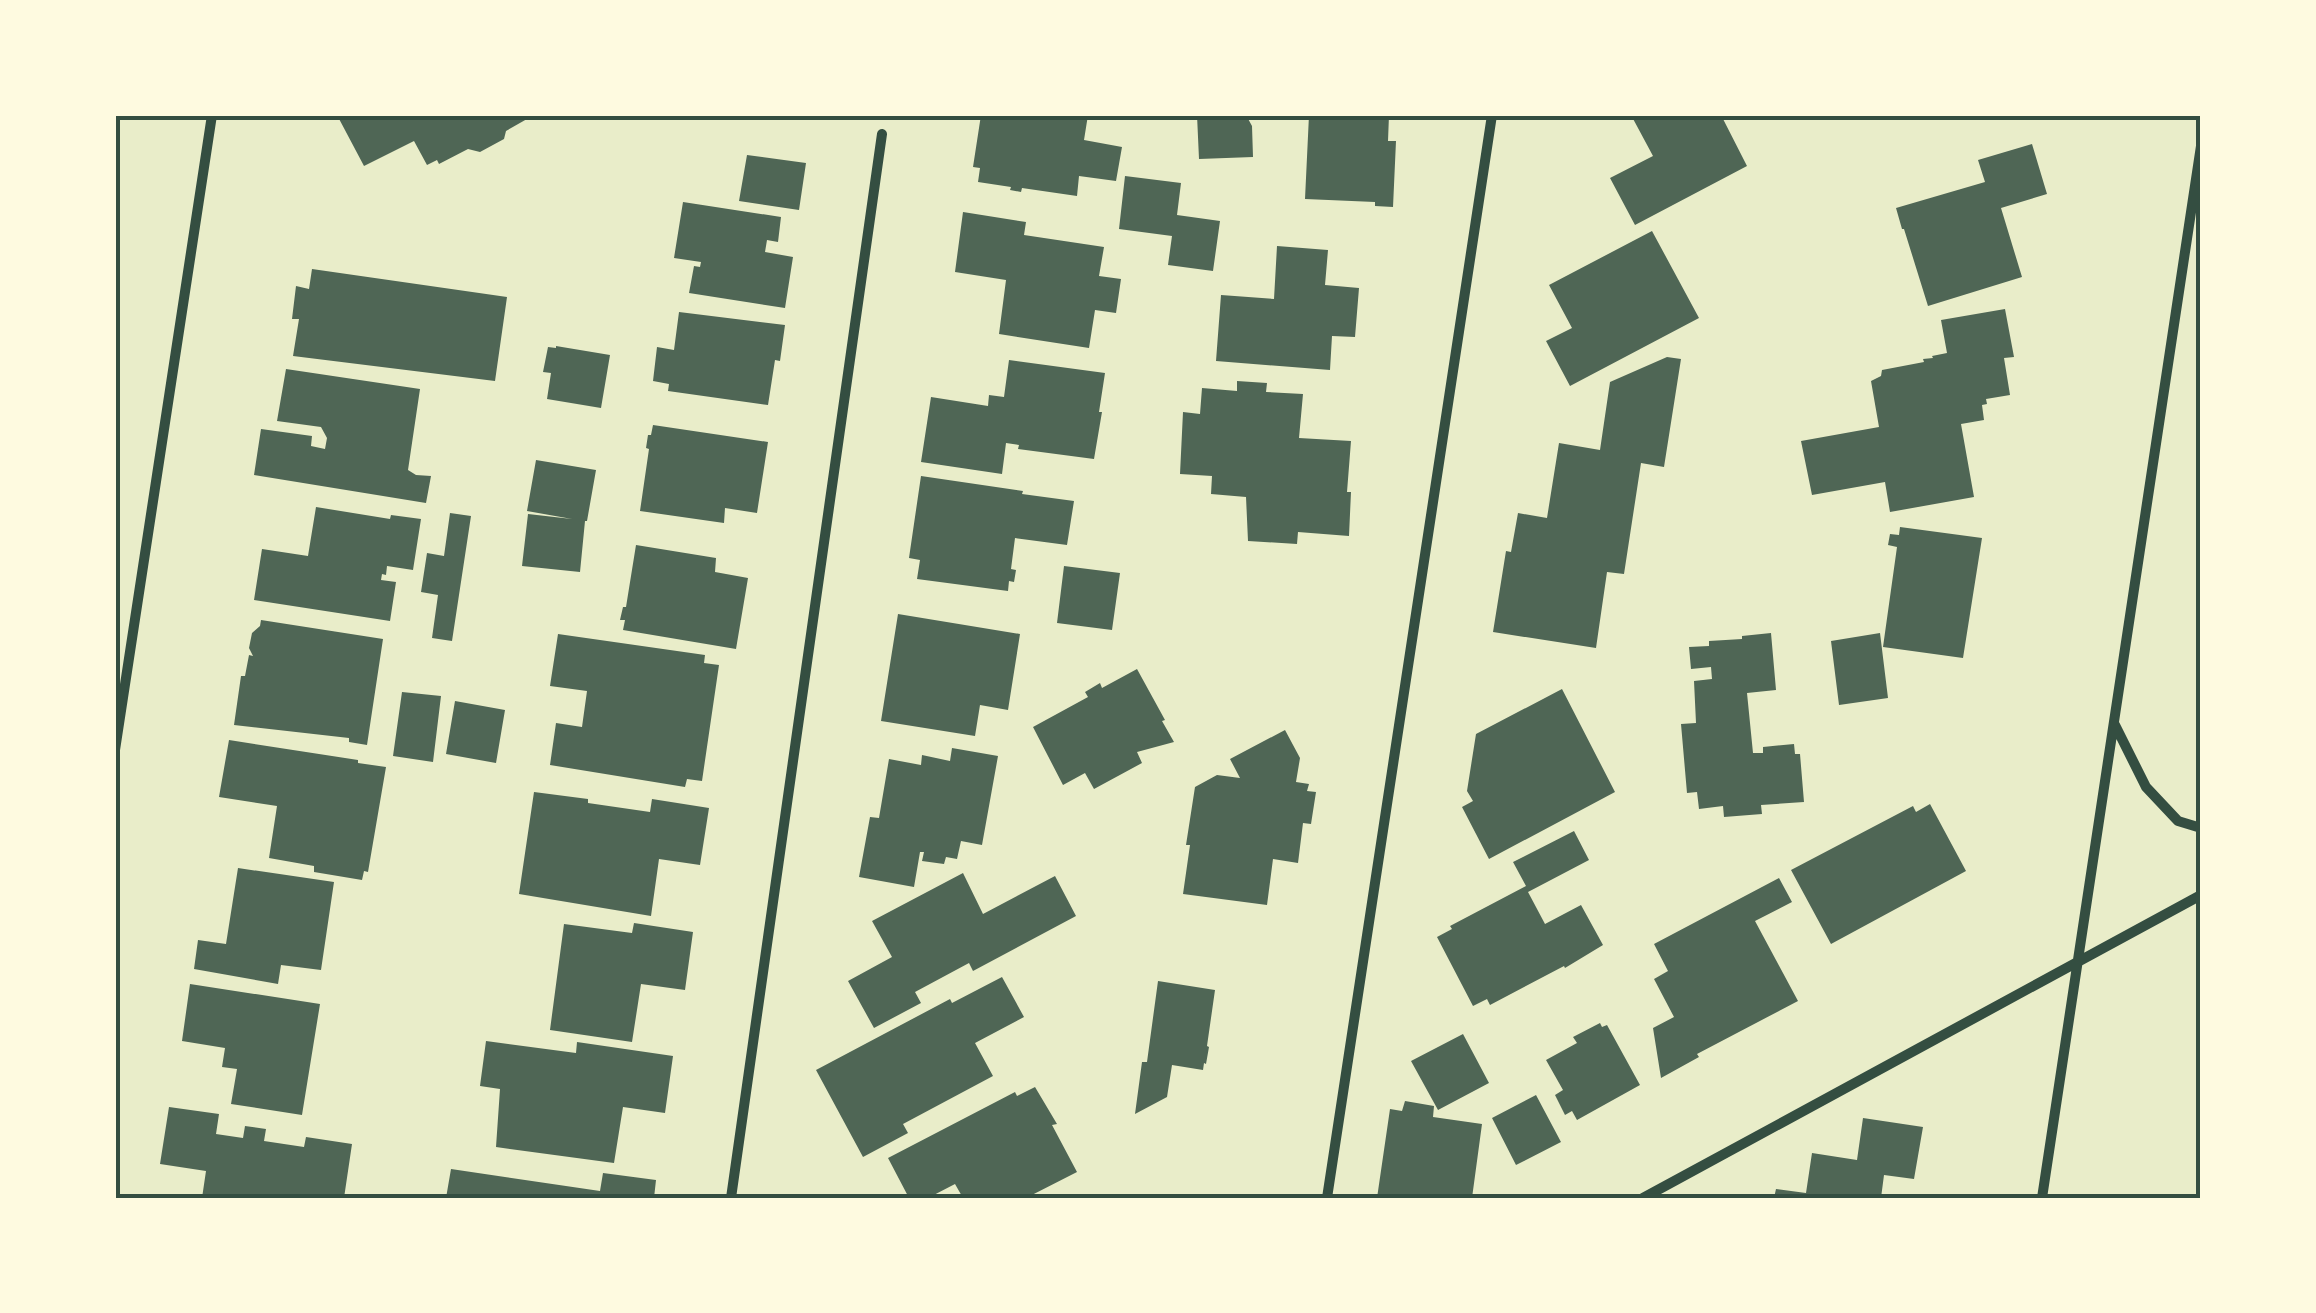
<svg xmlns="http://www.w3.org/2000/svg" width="2316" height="1313" viewBox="0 0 2316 1313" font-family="Montserrat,sans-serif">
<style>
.building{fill:#4f6655}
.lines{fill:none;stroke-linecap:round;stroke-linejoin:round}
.minor{stroke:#344e41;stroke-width:10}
.neatline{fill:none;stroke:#344e41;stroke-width:4}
</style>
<rect width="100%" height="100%" fill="#e9edc9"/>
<path class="building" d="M 337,115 L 534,115 L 506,131 L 504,139 L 480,152 L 468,149 L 439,164 L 437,160 L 427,165 L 414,141 L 364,166 Z
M 981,115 L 1088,115 L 1084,140 L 1122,147 L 1116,181 L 1079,176 L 1077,196 L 1022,188 L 1021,192 L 1010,190 L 1011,187 L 978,182 L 980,168 L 973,167 Z
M 1197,115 L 1246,115 L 1252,126 L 1253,157 L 1199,159 Z
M 1309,115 L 1389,115 L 1388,141 L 1396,141 L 1393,207 L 1375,206 L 1375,202 L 1305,199 Z
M 1631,115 L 1721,115 L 1747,166 L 1635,225 L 1610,178 L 1653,156 Z
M 2032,144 L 2047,194 L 2001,208 L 2022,277 L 1928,306 L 1904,229 L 1902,229 L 1896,208 L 1985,182 L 1978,160 Z
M 747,155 L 806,163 L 799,210 L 739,201 Z
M 1125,176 L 1181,183 L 1177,215 L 1220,221 L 1213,271 L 1168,265 L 1172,236 L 1119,229 Z
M 683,202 L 781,217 L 778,242 L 767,240 L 765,252 L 793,257 L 785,308 L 689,293 L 694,266 L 700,267 L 701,262 L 674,258 Z
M 963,212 L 1026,222 L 1024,235 L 1104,247 L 1099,276 L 1121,279 L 1116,313 L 1095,310 L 1089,348 L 999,334 L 1006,280 L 955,272 Z
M 1652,231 L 1699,318 L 1570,386 L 1546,341 L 1572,328 L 1549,285 Z
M 1277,246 L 1328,250 L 1325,285 L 1359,288 L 1355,337 L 1332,336 L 1330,370 L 1216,361 L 1221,295 L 1274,299 Z
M 312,269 L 507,297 L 495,381 L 293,356 L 299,319 L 292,319 L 296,286 L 309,289 Z
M 2005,309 L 2014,357 L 2004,358 L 2010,395 L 1986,399 L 1987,404 L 1982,405 L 1984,420 L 1961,424 L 1974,497 L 1890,512 L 1885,482 L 1812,495 L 1801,441 L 1879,427 L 1871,381 L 1881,376 L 1882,370 L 1924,362 L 1923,359 L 1933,358 L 1932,356 L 1947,353 L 1941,320 Z
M 679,312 L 785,325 L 780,361 L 775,360 L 768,405 L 668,391 L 669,384 L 653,381 L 657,347 L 674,350 Z
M 556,346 L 610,355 L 601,408 L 547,399 L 551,373 L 543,372 L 548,347 L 556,348 Z
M 1667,357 L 1681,359 L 1664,467 L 1641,463 L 1624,574 L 1607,572 L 1596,648 L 1493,632 L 1506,551 L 1511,552 L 1518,513 L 1547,518 L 1559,443 L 1600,450 L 1610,382 Z
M 1009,360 L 1105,373 L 1099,412 L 1102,412 L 1094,459 L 1018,449 L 1019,445 L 1006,443 L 1002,474 L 921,462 L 931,397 L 988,406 L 989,395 L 1004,397 Z
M 286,369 L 420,389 L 408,470 L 416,475 L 431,476 L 426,503 L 254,475 L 261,429 L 312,436 L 311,446 L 325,449 L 327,438 L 321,427 L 277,421 Z
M 1237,381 L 1267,383 L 1266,392 L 1303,394 L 1299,438 L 1351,441 L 1347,492 L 1351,492 L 1349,536 L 1298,532 L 1297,544 L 1248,541 L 1246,497 L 1211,494 L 1212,476 L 1180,474 L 1183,412 L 1200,414 L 1202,388 L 1237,391 Z
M 653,425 L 768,442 L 757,513 L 725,508 L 724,523 L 640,511 L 649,449 L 646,448 L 648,435 L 651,435 Z
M 536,460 L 596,470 L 587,521 L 585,521 L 580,572 L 522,566 L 528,514 L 572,519 L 527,511 Z
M 921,476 L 1023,491 L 1022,494 L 1074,501 L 1067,545 L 1015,538 L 1011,569 L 1016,570 L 1014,582 L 1009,581 L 1008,591 L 917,579 L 920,560 L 909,558 Z
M 316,507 L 390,519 L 391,515 L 421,519 L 413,570 L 387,566 L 386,575 L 382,574 L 381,580 L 396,582 L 390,621 L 254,600 L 262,549 L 308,556 Z
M 450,513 L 471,516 L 452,641 L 432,638 L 438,595 L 421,592 L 427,553 L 444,556 Z
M 1900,527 L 1982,538 L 1963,658 L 1883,647 L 1897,547 L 1888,545 L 1890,534 L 1899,535 Z
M 636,545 L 716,558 L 715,572 L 748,578 L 736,649 L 623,630 L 625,620 L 620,620 L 623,607 L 626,607 Z
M 1064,566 L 1120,573 L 1112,630 L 1057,623 Z
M 898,614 L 1020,634 L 1008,710 L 980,705 L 975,736 L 881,721 Z
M 261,620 L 383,639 L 367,745 L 349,742 L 349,738 L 234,725 L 241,676 L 245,676 L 249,655 L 253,656 L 249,648 L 252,633 L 260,626 Z
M 1771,633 L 1776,690 L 1747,693 L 1753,753 L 1763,753 L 1763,747 L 1794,744 L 1795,754 L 1800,754 L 1804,802 L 1761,805 L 1762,814 L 1724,817 L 1723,806 L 1699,809 L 1697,792 L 1687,793 L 1681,724 L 1696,723 L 1694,681 L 1712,679 L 1711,667 L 1691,669 L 1689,647 L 1709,646 L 1709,641 L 1742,639 L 1742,636 Z
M 1880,633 L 1888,698 L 1839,705 L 1831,641 Z
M 558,634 L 705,655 L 704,663 L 719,665 L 702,781 L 687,779 L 685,787 L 550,765 L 556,723 L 582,727 L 587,691 L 550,686 Z
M 1137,669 L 1165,720 L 1162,721 L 1174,742 L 1137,752 L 1142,763 L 1094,789 L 1085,773 L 1063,785 L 1033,727 L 1088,697 L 1085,692 L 1100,683 L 1102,688 Z
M 1562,689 L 1615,792 L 1489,859 L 1462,807 L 1473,801 L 1467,791 L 1476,734 Z
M 402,692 L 441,696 L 433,762 L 393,756 Z
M 455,701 L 505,710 L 496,763 L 446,754 Z
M 1285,730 L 1300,758 L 1296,782 L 1309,784 L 1307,791 L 1316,792 L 1311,824 L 1303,823 L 1298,863 L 1273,859 L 1267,905 L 1183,894 L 1190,845 L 1186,845 L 1195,787 L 1217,775 L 1240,778 L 1230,759 Z
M 229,740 L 358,760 L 358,763 L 386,767 L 368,872 L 364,871 L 362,880 L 314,872 L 314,866 L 269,858 L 277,806 L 219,797 Z
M 952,748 L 998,756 L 982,845 L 961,841 L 957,859 L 946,857 L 944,864 L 922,861 L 924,852 L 920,852 L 914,887 L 859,877 L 870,817 L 879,818 L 889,759 L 921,765 L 922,755 L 950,761 Z
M 534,792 L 588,799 L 588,803 L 650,812 L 652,799 L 709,808 L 700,865 L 659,859 L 651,916 L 519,894 Z
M 1930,804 L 1966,871 L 1831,944 L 1791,870 L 1913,806 L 1916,812 Z
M 1574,831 L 1589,860 L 1528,892 L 1545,924 L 1581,905 L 1603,945 L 1565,968 L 1564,966 L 1490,1005 L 1487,999 L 1473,1006 L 1437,937 L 1452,929 L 1450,926 L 1526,886 L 1513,862 Z
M 238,868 L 334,882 L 321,970 L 281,965 L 278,984 L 194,969 L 198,940 L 226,944 Z
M 963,873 L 983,914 L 1055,876 L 1076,916 L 973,971 L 969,963 L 915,992 L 921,1003 L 874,1028 L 848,981 L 892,957 L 872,921 Z
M 1779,878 L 1792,902 L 1755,921 L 1798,1001 L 1697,1054 L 1699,1057 L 1661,1078 L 1653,1028 L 1674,1017 L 1654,979 L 1668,971 L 1654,944 Z
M 634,923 L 693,932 L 685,990 L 641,984 L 632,1042 L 550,1030 L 564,924 L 632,933 Z
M 1002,977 L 1024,1017 L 975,1043 L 993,1076 L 903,1124 L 908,1133 L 863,1157 L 816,1070 L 950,999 L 952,1003 Z
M 1158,981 L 1215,990 L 1207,1046 L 1209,1047 L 1206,1064 L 1204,1063 L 1203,1070 L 1172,1065 L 1167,1097 L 1135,1114 L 1142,1062 L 1147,1062 Z
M 190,984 L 320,1004 L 302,1115 L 231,1104 L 237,1069 L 222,1067 L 225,1048 L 182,1041 Z
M 1600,1023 L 1602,1027 L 1607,1025 L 1640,1085 L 1577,1120 L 1572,1111 L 1565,1115 L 1555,1095 L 1563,1090 L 1546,1060 L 1577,1043 L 1573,1037 Z
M 1463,1034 L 1489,1083 L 1438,1110 L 1411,1061 Z
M 486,1041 L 576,1053 L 577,1042 L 673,1056 L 665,1113 L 623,1107 L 614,1163 L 496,1147 L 500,1089 L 480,1086 Z
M 1035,1087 L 1057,1124 L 1052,1125 L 1077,1172 L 1026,1198 L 963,1198 L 955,1184 L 928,1198 L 909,1198 L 888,1158 L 1015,1092 L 1017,1096 Z
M 1536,1095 L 1561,1142 L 1516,1165 L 1492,1118 Z
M 1405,1101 L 1434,1106 L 1433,1117 L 1482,1124 L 1472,1198 L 1377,1198 L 1390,1109 L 1402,1111 Z
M 169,1107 L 219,1114 L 216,1134 L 243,1138 L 245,1126 L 266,1129 L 264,1141 L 304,1147 L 306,1137 L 352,1144 L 344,1198 L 202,1198 L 206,1171 L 160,1164 Z
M 1863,1118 L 1923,1127 L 1914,1179 L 1884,1175 L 1881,1198 L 1774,1198 L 1776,1189 L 1806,1193 L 1812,1153 L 1857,1160 Z
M 451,1169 L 600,1191 L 603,1173 L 656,1180 L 654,1198 L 446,1198 Z"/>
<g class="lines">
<path class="minor" d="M 2115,725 L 2146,787 L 2178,821 L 2201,828
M 115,750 L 212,115
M 731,1198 L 882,134
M 1327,1198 L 1492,115
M 1643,1198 L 2201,895
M 2042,1198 L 2201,146"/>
</g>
<rect width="2316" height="1313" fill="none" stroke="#fefae0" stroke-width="235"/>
<rect x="118" y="118" width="2080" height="1078" class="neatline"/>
</svg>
